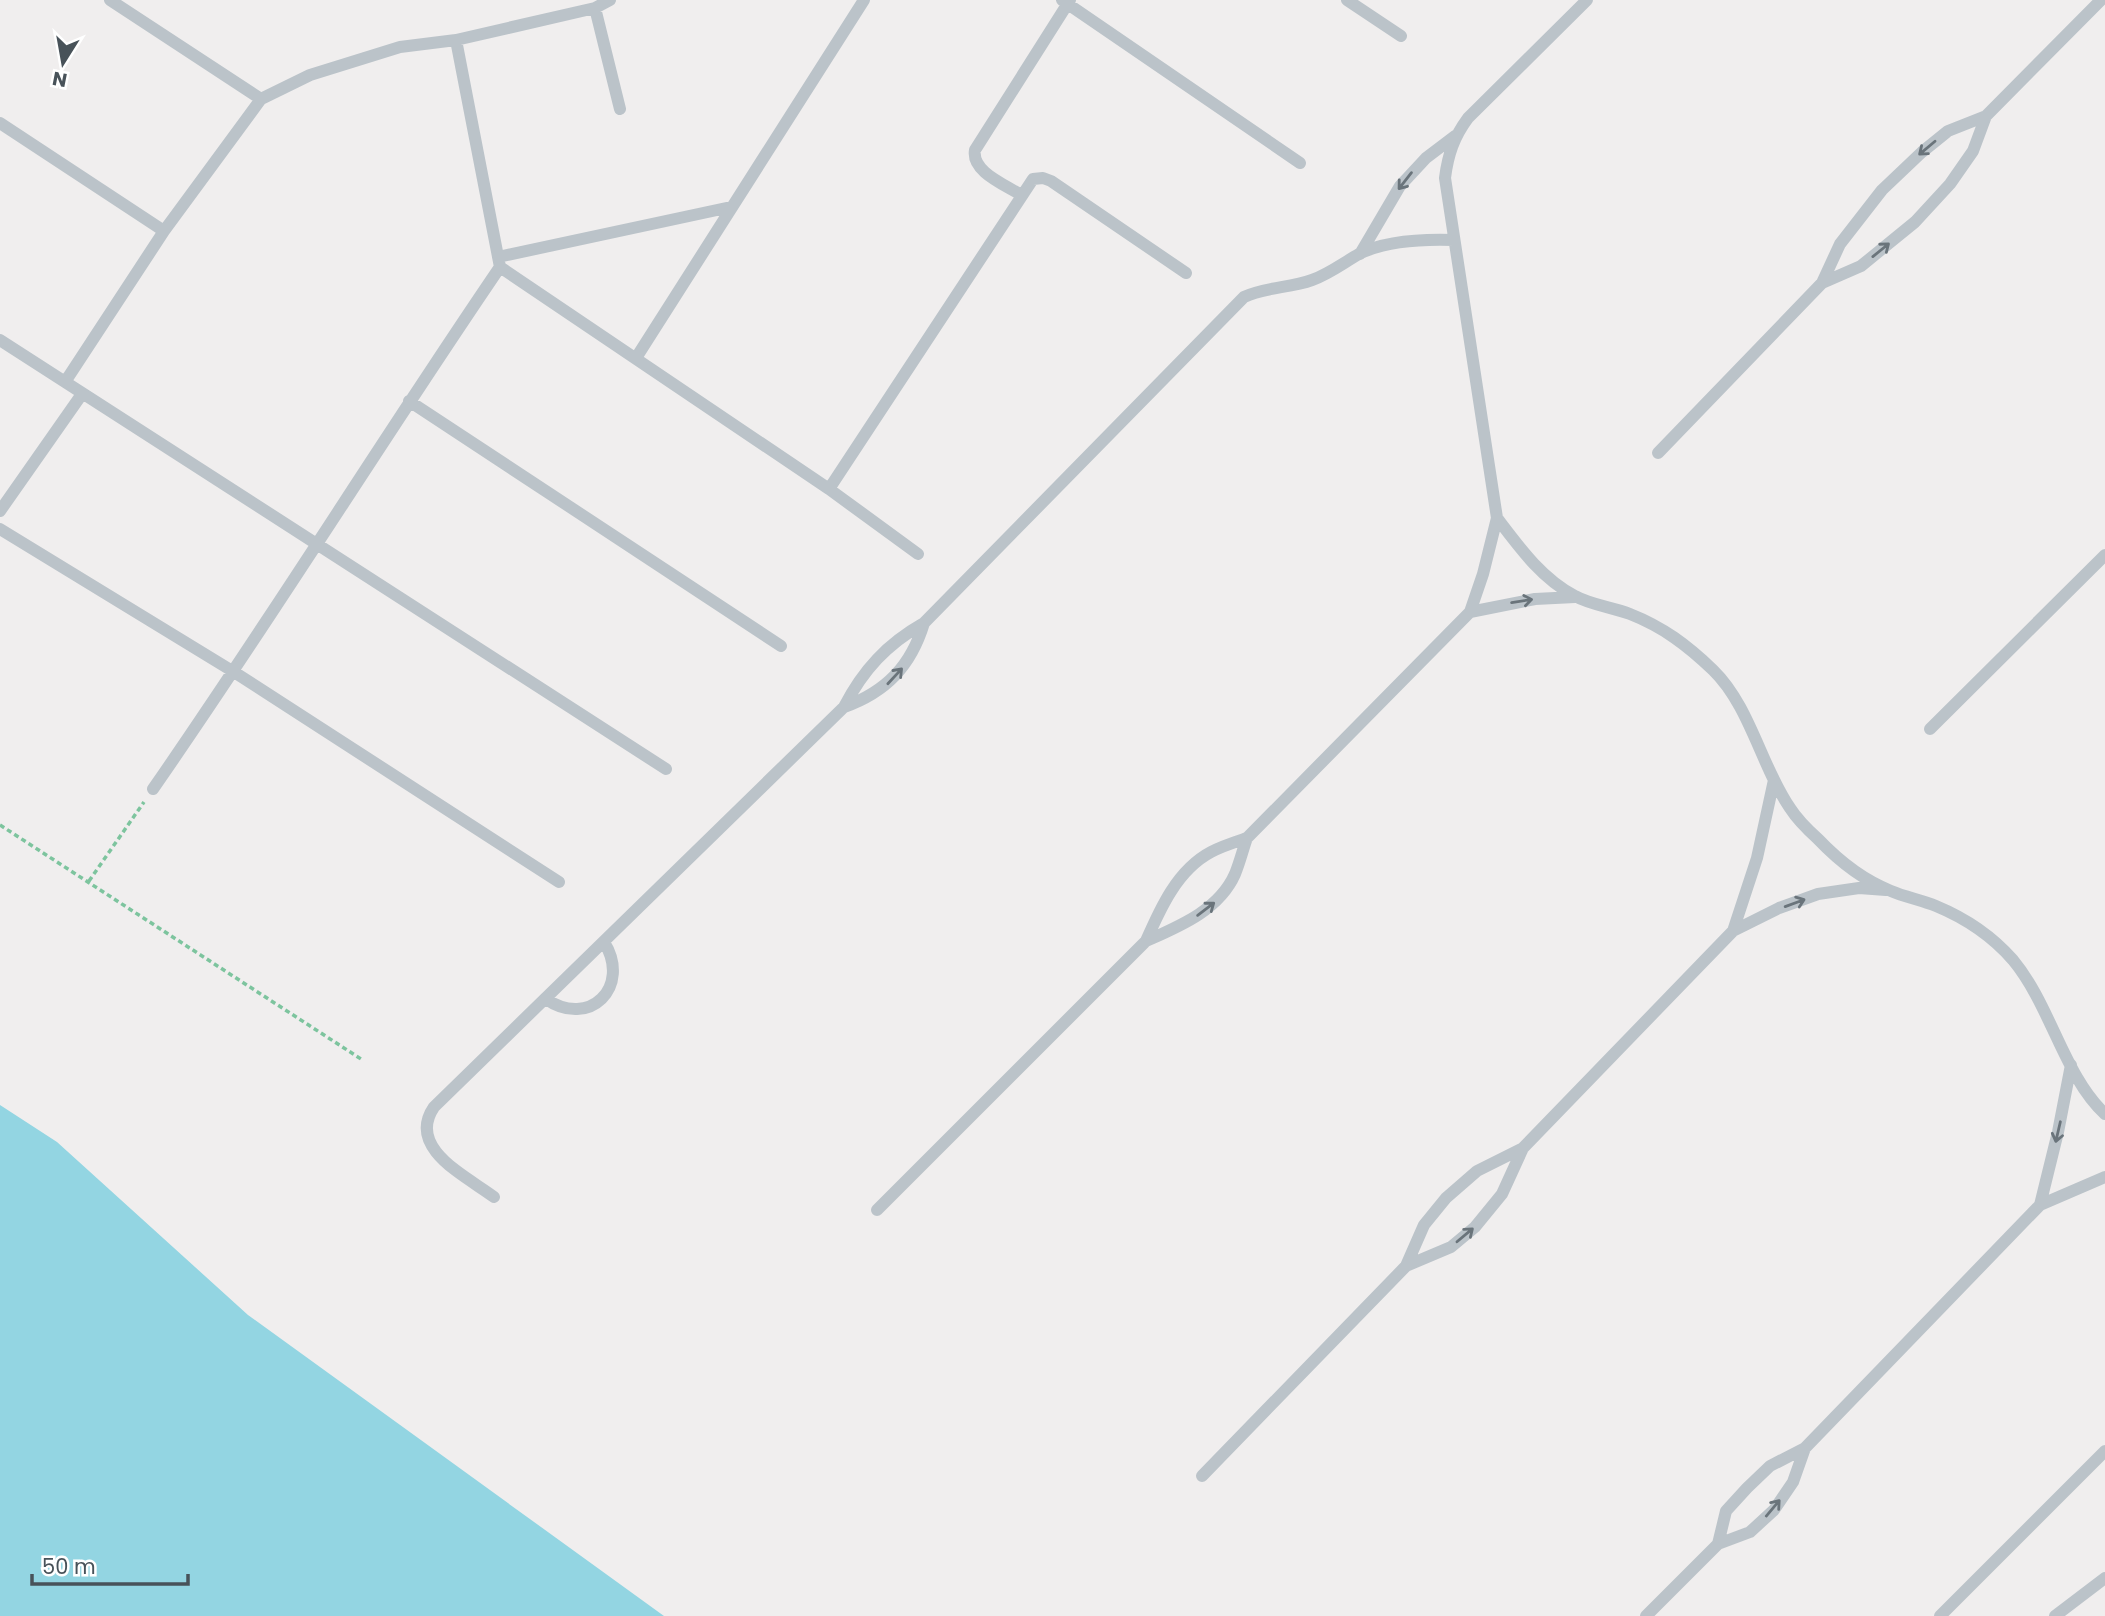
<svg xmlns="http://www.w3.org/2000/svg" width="2105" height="1616" viewBox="0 0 2105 1616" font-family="Poppins,sans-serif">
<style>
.water{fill:#93d5e2}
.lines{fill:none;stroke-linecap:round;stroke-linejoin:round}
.path{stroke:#7dc49e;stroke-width:3.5;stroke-dasharray:5 3.5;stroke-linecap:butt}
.service{stroke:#bbc3c9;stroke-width:12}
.oneway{stroke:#6a747b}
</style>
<rect width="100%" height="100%" fill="#f0eeee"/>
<path class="water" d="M 0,1105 L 57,1142 L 248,1315 L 664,1616 L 0,1616 Z"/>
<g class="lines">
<path class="path" d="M 0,825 L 361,1059
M 89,881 L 144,802"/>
<path class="service" d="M 110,0 L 261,99
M 1062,0 L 1300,163
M 1347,0 L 1401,36
M 595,8 L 620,109
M 456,40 L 500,267 L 829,489 L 918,554
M 0,123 L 164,231
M 1021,195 C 1006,185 971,172 975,150 L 1070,0
M 1360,254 L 1400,186 L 1426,158 L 1455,136
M 498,257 L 731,207
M 1822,283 L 1861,266 L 1915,222 L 1950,184 L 1973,151 L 1986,116
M 0,340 L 666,769
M 636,358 L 864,0
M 65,382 L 164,231 L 261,99 L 310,75 L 400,47 L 456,40 L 595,8 L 610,0
M 409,401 L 781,646
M 1658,453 L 1822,283 L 1840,244 L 1882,190 L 1922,152 L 1948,131 L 1986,116 L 2101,0
M 829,489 L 1033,179 L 1043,178 L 1051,181 L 1186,273
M 0,511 L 82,394
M 1497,518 C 1519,547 1542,579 1575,596 C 1591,605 1612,607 1630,614 C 1663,627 1687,645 1713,670 C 1750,706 1761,766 1790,808 C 1797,819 1808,830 1818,839 C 1838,860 1863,880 1891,891 C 1905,897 1921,900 1936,906 C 1965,918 1992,936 2013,960 C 2051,1006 2064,1076 2105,1114
M 0,529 L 234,672 L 559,882
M 1470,612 L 1535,599 L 1575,597
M 844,707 C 886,692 911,666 924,623
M 1930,729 L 2105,555
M 153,789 C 272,618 382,440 500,267
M 1733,931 L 1757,858 L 1774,780
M 1146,941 C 1160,909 1177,870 1211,852 C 1222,846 1235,842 1247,838 L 1470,612 L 1483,574 L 1497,518 L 1445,178 C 1448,154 1454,137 1468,118 L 1587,0
M 546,999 C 589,1029 632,987 604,942
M 494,1197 C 466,1176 406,1148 434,1107 L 844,707 C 863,670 887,644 924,623 L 1244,297 C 1265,287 1290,288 1312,280 C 1329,274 1343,263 1359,254 C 1387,240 1424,239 1454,240
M 2040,1205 L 2058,1132 L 2071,1065
M 877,1210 L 1146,941 C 1180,926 1219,910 1235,874 C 1240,862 1243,849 1247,838
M 1406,1266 L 1451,1247 L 1475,1227 L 1502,1194 L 1523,1148 L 1733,931 L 1779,908 L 1818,894 L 1859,888 L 1886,890
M 1202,1476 L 1406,1266 L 1424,1225 L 1446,1198 L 1477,1171 L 1523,1148
M 1718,1544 L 1726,1511 L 1747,1488 L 1770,1466 L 1805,1448 L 2040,1205 L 2105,1177
M 1646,1616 L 1718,1544 L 1750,1532 L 1774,1510 L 1793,1482 L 1805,1448
M 1940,1616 L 2105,1451
M 2055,1616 L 2105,1578"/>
</g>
<defs><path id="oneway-shaft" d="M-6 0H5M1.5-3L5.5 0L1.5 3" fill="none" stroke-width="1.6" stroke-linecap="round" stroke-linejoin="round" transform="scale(1.75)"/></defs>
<g class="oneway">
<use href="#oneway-shaft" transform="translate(1927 148) rotate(140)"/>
<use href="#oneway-shaft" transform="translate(1405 181) rotate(128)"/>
<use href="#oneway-shaft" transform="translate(1881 250) rotate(-39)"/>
<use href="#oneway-shaft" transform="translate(1522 601) rotate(-9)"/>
<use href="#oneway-shaft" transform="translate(895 676) rotate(-47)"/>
<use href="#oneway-shaft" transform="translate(1795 903) rotate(-20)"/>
<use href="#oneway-shaft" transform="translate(1206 909) rotate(-37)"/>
<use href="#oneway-shaft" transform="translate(2058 1132) rotate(103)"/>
<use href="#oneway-shaft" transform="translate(1465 1235) rotate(-40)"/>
<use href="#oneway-shaft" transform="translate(1773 1508) rotate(-50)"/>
</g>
<g transform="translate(63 63) rotate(191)" stroke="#ffffff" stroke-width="5" paint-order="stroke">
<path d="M0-5L12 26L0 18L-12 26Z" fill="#485259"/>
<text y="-10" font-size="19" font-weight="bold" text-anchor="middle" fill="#485259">N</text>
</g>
<path d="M32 1574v10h156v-10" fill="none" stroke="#485259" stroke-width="3.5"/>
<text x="42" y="1574" font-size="21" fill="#485259" stroke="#ffffff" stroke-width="5" paint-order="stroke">50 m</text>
</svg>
